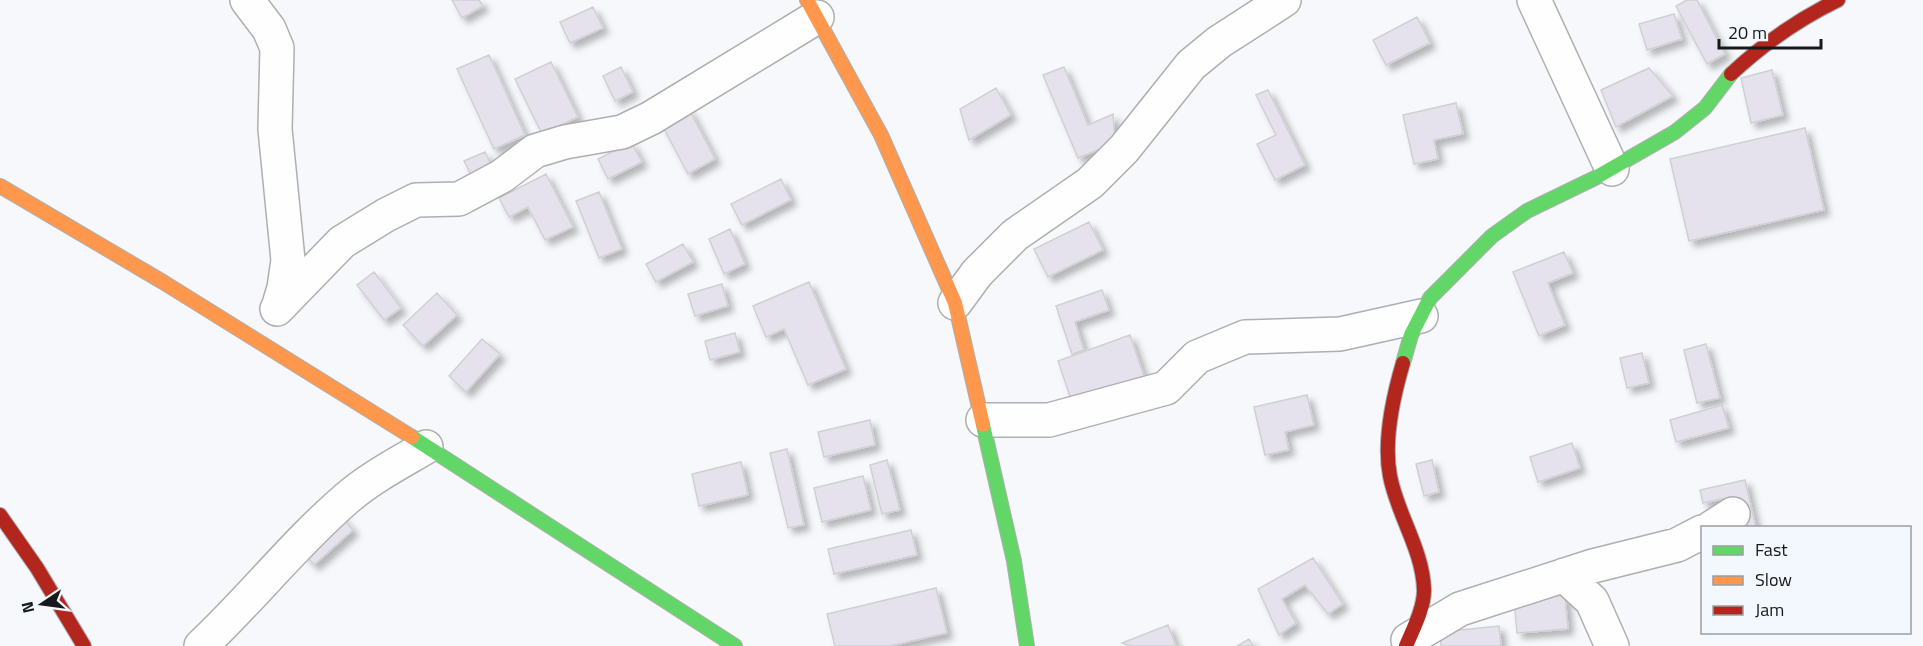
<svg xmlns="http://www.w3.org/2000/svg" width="1923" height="646" viewBox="0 0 1923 646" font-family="'Titillium Web',sans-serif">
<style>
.building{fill:#e6e2ed;stroke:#d0d0d2;stroke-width:1.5;filter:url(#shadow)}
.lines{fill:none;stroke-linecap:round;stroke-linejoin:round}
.street-casing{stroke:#adafb1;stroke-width:36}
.fast-casing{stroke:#adafb1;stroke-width:16}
.slow-casing{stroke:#adafb1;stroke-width:16}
.jam-casing{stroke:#adafb1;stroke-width:16}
.street{stroke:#fefefe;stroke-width:33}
.fast{stroke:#63d668;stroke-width:14}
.slow{stroke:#ff974d;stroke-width:14}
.jam{stroke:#b3261e;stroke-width:14}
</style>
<defs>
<filter id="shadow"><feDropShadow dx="5.5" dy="5.5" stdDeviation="3" flood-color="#0004"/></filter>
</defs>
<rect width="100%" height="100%" fill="#f6f8fb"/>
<path class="building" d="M 452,0 L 479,0 L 483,6 L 462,18 Z
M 1687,0 L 1697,0 L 1725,54 L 1707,64 L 1676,6 Z
M 593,7 L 603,28 L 570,43 L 560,22 Z
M 1674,14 L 1682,39 L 1647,50 L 1639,24 Z
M 1417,17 L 1430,43 L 1386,65 L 1373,40 Z
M 489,55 L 525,135 L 494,149 L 457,69 Z
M 551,62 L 578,117 L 542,134 L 515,79 Z
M 621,67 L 633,92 L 615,101 L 603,76 Z
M 1064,67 L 1088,125 L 1113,114 L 1115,143 L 1078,158 L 1043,75 Z
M 1649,68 L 1673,96 L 1616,127 L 1601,90 Z
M 1772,70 L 1783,115 L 1751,123 L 1741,78 Z
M 996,88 L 1011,115 L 969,140 L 960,109 Z
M 1268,90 L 1305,165 L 1275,180 L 1257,144 L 1276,135 L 1256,95 Z
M 1456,103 L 1463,134 L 1434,140 L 1438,159 L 1414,164 L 1403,115 Z
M 689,109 L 715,159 L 688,174 L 661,123 Z
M 1805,128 L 1824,210 L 1689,241 L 1670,159 Z
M 631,142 L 642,162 L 608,179 L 598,159 Z
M 485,152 L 493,169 L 473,179 L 464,161 Z
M 546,174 L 573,227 L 545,240 L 528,207 L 509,217 L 499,198 Z
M 781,179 L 791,200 L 742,225 L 731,204 Z
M 599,192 L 622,249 L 599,258 L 576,201 Z
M 1089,222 L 1103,250 L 1048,277 L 1034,249 Z
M 730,229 L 745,264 L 724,274 L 709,239 Z
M 683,244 L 693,262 L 656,282 L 646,264 Z
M 1564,252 L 1573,273 L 1548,283 L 1565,325 L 1539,336 L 1513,272 Z
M 374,272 L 401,308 L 384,320 L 357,285 Z
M 809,282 L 846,369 L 808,385 L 784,329 L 766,337 L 753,306 Z
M 722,284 L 728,306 L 695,316 L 688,294 Z
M 1102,290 L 1109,310 L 1075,322 L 1084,350 L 1072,354 L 1056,306 Z
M 437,293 L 457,315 L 423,346 L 403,325 Z
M 735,333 L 740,352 L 710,360 L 705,341 Z
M 1130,335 L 1144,376 L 1072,402 L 1058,361 Z
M 482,339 L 500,354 L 466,392 L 449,376 Z
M 1706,344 L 1720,398 L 1697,403 L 1684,350 Z
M 1642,353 L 1649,383 L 1627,388 L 1620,358 Z
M 1307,395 L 1314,425 L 1285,432 L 1289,450 L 1265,455 L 1254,407 Z
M 1722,405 L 1729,428 L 1676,442 L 1670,420 Z
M 870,420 L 875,445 L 824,457 L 818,432 Z
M 1572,443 L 1580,468 L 1538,482 L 1530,457 Z
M 787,449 L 804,525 L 788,528 L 770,453 Z
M 887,460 L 900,510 L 882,514 L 870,465 Z
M 1432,460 L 1439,492 L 1424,496 L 1416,464 Z
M 741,462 L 748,495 L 699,506 L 692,474 Z
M 863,476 L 871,510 L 822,522 L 814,488 Z
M 1745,480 L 1756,528 L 1738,528 L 1731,497 L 1703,503 L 1700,490 Z
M 338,513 L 353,530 L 314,565 L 299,548 Z
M 911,530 L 917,555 L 834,574 L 828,549 Z
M 1313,558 L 1343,604 L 1328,614 L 1305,585 L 1282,599 L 1296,623 L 1279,635 L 1258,589 Z
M 936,588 L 947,633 L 890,646 L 835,646 L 827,614 Z
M 1565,595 L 1568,629 L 1517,633 L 1514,600 Z
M 1168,625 L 1176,646 L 1130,646 L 1122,643 Z
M 1499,626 L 1501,646 L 1441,646 L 1440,632 Z
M 1249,639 L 1253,646 L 1237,646 Z"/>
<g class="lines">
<g class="street-casing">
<path id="street" d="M 247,0 L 269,29 L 277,48 L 275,129 L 288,260 L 284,288 L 278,308
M 1534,0 L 1612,169
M 955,303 L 977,273 L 1015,235 L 1090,183 L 1124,149 L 1191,65 L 1219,42 L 1284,0
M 277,309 L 342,242 L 386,215 L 416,200 L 459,199 L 502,176 L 535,151 L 565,142 L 622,132 L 651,118 L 817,17
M 983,420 L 1049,420 L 1166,388 L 1197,357 L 1245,337 L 1340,334 L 1421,316
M 1711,528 L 1733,514
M 1564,575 L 1592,601 L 1612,646
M 1408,640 L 1460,609 L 1593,566 L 1677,545 L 1702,532
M 201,646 C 251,599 294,544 346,499 C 370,478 399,463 426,447"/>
</g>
<g class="fast-casing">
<path id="fast" d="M 1403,363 L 1411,335 L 1430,298 L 1492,236 L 1527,211 L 1595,178 L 1675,132 L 1705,108 L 1731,74
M 983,425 L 1014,561 L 1027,646
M 412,437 L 735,646"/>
</g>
<g class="slow-casing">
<path id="slow" d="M 807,0 L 881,135 L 955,303 L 983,425
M 0,186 L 163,282 L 412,437"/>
</g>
<g class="jam-casing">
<path id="jam" d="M 1731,74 C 1763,44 1799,19 1838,0
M 1403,363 C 1393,397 1383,440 1390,476 C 1397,514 1423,550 1424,590 C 1424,609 1413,629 1406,646
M 0,515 L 37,568 L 84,646"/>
</g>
<use href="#street" class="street"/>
<use href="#fast" class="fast"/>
<use href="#slow" class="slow"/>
<use href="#jam" class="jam"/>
</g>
<rect x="1701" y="526" width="210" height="108" fill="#f3f7fe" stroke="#9b9ea3" stroke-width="1.5"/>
<rect x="1713" y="546" width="30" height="9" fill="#63d668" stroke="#9b9ea3" stroke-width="1.5"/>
<text x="1755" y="556" font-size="18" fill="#16181b">Fast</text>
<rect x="1713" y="576" width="30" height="9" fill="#ff974d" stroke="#9b9ea3" stroke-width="1.5"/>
<text x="1755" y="586" font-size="18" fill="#16181b">Slow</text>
<rect x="1713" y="606" width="30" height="9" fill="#b3261e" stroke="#9b9ea3" stroke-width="1.5"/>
<text x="1755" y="616" font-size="18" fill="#16181b">Jam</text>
<g transform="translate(42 604) rotate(257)" stroke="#f3f7fe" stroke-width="4.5" paint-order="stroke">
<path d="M0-4.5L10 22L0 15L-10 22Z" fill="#16181b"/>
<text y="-9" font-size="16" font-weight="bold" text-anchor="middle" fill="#16181b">N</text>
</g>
<path d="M1719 39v9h102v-9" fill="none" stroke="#16181b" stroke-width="3"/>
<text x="1728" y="39" font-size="18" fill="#16181b" stroke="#f3f7fe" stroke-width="4.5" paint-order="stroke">20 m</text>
</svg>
